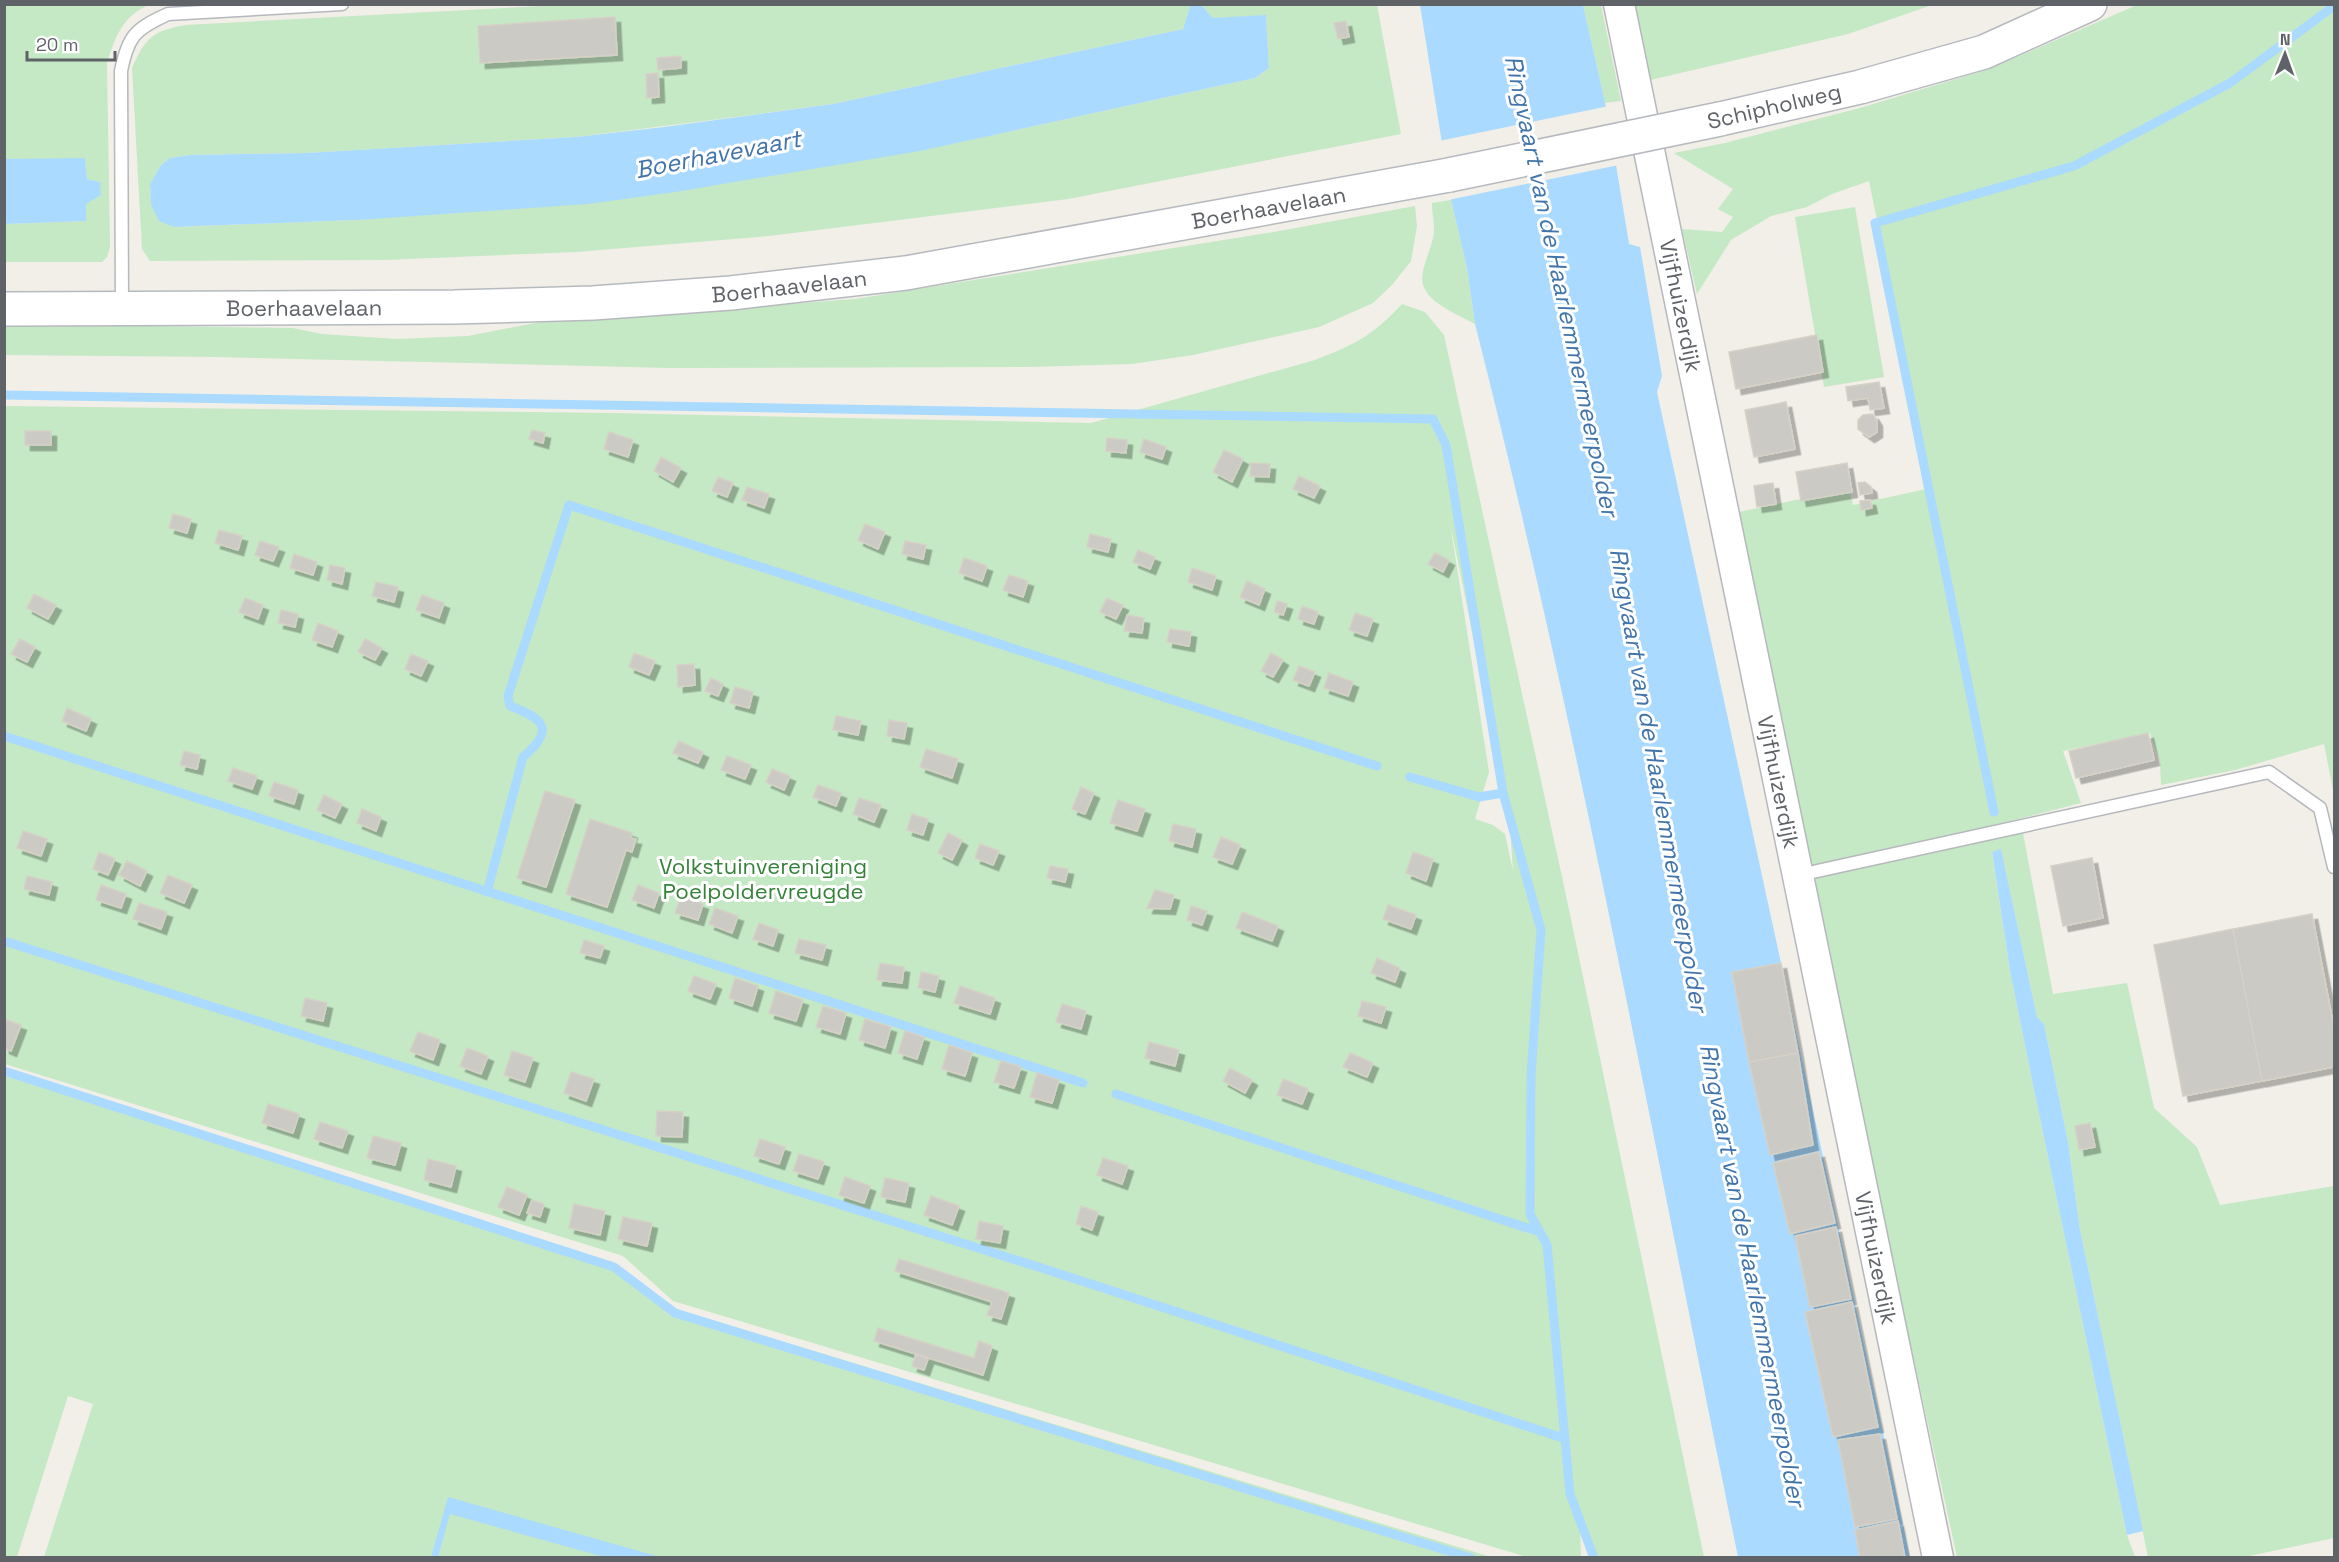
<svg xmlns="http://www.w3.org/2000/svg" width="2339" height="1562" viewBox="0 0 2339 1562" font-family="'Space Grotesk',sans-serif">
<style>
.green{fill:#c5e8c5;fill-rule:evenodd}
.water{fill:#aadaff}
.pier{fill:#f1efe8}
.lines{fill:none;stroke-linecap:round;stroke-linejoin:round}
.stream{stroke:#aadaff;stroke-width:9}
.building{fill:#cccac5;stroke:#d6d1c6;stroke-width:1.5;filter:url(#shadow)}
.service-casing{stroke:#b5b8bc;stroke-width:15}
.tertiary-casing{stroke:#b5b8bc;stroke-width:33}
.secondary-casing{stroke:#b6babf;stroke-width:36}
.service{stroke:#fff;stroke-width:12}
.tertiary{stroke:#fff;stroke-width:30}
.secondary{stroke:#fff;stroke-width:33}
.secondary-bridge-casing{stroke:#b6babf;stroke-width:36;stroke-linecap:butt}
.secondary-bridge{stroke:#fff;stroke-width:33}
.labels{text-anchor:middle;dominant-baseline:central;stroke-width:6;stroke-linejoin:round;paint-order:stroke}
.street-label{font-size:22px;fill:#5f6368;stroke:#fff}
.park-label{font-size:22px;fill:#348238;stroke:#fff}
.water-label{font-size:24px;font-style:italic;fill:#4174aa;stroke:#fff}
</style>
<defs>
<filter id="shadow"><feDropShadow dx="5.5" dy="5.5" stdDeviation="0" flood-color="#0004"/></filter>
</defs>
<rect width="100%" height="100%" fill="#f1efe8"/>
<path class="green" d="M 579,4 L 1191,5 L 1183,29 L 833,104 L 728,118 L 576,137 L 306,153 L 190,155 L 170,158 L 161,165 L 150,184 L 151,205 L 174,227 L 356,220 L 919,151 L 1255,78 L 1269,68 L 1266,16 L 1213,18 L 1201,5 L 1377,5 L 1401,134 L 1068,199 L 769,236 L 576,252 L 384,260 L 150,261 L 142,249 L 132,68 C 145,38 153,31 185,25 Z
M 5,5 L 149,5 C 123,15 114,39 107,64 L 110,247 L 107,257 L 102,262 L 5,262 L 4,224 L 86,221 L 86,204 L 100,182 L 87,179 L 85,159 L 5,159 Z
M 1583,5 L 1601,5 L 1621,101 L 1605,103 Z
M 1631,5 L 1932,5 L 1848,34 L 1646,81 Z
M 2137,5 L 2334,5 L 2334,795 L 2324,744 L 2235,770 L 2161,785 L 2160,762 L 2150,733 L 2063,751 L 2081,803 L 1983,828 L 1985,838 L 2023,833 L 2053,994 L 2127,983 L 2154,1108 L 2197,1147 L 2220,1205 L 2334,1186 L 2334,1538 L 2244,1557 L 2148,1557 L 2080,1230 L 2068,1142 L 2044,1024 L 2037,1017 L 2001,850 L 1992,853 L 2010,971 L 2033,1085 L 2127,1535 L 2135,1557 L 1957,1557 L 1803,850 L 1734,513 L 1849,489 L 1853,505 L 1931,488 L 1876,215 L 1869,181 L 1832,194 L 1807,207 L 1771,216 L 1731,240 L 1697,294 L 1682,229 L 1722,232 L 1733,217 L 1718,209 L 1733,189 L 1674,153 L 1725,143 L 1860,108 L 1989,69 Z
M 1451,200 L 1467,268 L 1475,324 C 1459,315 1429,304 1423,285 C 1419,269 1433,248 1434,231 C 1434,222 1432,212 1432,203 Z
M 1415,206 L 1417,226 L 1411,261 L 1392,285 L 1373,303 L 1319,327 L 1193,355 L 1132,364 L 1030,367 L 669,368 L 218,357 L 5,355 L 5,324 L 293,328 L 322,334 L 397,339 L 468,336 L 535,323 L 855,299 L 1274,232 Z
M 1855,207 L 1884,377 L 1824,387 L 1795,217 Z
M 1402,304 L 1425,312 L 1444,335 L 1567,900 L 1704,1557 L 1594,1557 L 1580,1524 L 1581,1557 L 1527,1557 L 673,1301 L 623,1256 L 5,1064 L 5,406 L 610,413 L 1091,423 L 1315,360 C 1356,344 1372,336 1402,304 ZM 1450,523 L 1509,812 L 1513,871 L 1505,834 L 1493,825 L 1475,819 L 1489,772 Z
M 5,1076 L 609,1265 L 653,1302 L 1491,1557 L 44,1557 L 93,1404 L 68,1396 L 17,1557 L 5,1558 Z"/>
<path class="water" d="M 1191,4 L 1201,5 L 1213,18 L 1266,15 L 1269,68 L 1255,78 L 920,151 L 675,192 L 588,204 L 356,220 L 174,227 L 159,221 L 151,205 L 150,184 L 161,165 L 170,158 L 190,155 L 306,153 L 576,137 L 664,127 L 833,104 L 1183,29 Z
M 1420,5 L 1583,5 L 1608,116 L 1629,244 L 1640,247 L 1662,376 L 1657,392 L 1910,1557 L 1738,1557 C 1654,1146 1579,731 1475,324 L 1467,268 L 1451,200 Z
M 85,158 L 87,179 L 100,182 L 101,195 L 86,204 L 86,221 L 5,224 L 5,159 Z
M 2001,849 L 2037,1017 L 2044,1024 L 2068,1142 L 2080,1230 L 2143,1531 L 2127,1535 L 2033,1085 L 2010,971 L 1992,852 Z
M 448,1497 L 660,1557 L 604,1557 L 450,1514 L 438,1557 L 431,1557 Z"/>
<path class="pier" d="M 1609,106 L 1619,165 L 1448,200 L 1439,141 Z"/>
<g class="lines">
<path class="stream" d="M 4,395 L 1433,419 L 1446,445 L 1503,793 L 1541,930 L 1531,1076 L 1530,1214 L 1547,1245 L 1570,1494 L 1594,1558
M 4,736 L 1083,1083
M 1410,777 L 1479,797 L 1503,793
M 1994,812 L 1875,223 L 2074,166 L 2230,83 L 2334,6
M 487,892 L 523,757 C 555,730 545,719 510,706 L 508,696 L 569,505 L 1377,766
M 4,941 L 1051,1271 L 1563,1438
M 4,1071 L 614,1267 L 675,1313 L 1471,1558
M 1116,1094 L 1540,1232"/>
</g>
<path class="building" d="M 615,17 L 617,55 L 480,63 L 478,26 Z
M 1346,21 L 1349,37 L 1338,39 L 1334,23 Z
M 681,56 L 681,68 L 658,70 L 657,58 Z
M 658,73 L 659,97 L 647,98 L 646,74 Z
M 1817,335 L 1823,372 L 1736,389 L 1729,352 Z
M 1879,382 L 1884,408 L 1870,410 L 1868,398 L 1848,401 L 1846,387 Z
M 1786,402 L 1795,449 L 1754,457 L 1745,410 Z
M 1873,414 L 1877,421 L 1877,432 L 1869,437 L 1858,429 L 1858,420 L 1863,415 Z
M 532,430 L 545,433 L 543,443 L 529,439 Z
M 25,431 L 51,431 L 51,445 L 25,445 Z
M 609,432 L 633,440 L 628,457 L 604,449 Z
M 1107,438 L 1127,440 L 1126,453 L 1106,451 Z
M 1144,439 L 1166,447 L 1162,459 L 1140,452 Z
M 1224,450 L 1243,459 L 1232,482 L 1213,472 Z
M 661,457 L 681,468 L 673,482 L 654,471 Z
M 1251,463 L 1270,464 L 1269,477 L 1250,476 Z
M 1847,463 L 1852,492 L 1801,501 L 1796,472 Z
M 1299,476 L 1320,486 L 1314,498 L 1293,489 Z
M 718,477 L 733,483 L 727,497 L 712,491 Z
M 1865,482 L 1871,487 L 1872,493 L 1860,495 L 1858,483 Z
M 1773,483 L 1776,504 L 1757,507 L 1754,486 Z
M 747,487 L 769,494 L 764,508 L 742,500 Z
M 1870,500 L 1872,508 L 1861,510 L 1860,501 Z
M 173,514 L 191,519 L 187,533 L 169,528 Z
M 865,524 L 885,532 L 878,549 L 858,540 Z
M 219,530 L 242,536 L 238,550 L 215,543 Z
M 1090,534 L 1111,539 L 1108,552 L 1087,547 Z
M 260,541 L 279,547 L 273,561 L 255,555 Z
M 905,541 L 926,545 L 923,559 L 902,554 Z
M 1138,550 L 1155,557 L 1150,569 L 1133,562 Z
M 1435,553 L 1449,560 L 1443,572 L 1428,564 Z
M 294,554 L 317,562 L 313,575 L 290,568 Z
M 964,558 L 987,566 L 982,581 L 959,573 Z
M 330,565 L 345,568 L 342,584 L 327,580 Z
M 1192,568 L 1216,576 L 1212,590 L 1188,582 Z
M 1009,575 L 1028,581 L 1023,597 L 1003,590 Z
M 1247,581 L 1265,589 L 1259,605 L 1240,597 Z
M 376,582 L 398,587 L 394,602 L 372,596 Z
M 34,594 L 56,605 L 48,619 L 27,608 Z
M 422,595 L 444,603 L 439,618 L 416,610 Z
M 245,598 L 263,605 L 258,619 L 239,612 Z
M 1107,598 L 1123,605 L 1116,619 L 1100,612 Z
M 1277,601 L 1287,604 L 1283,615 L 1274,612 Z
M 1302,606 L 1318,612 L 1314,624 L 1298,619 Z
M 281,610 L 298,614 L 295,627 L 278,623 Z
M 1355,613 L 1373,619 L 1367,636 L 1349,630 Z
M 1127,615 L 1144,618 L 1142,633 L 1124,631 Z
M 318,623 L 338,631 L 332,647 L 312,640 Z
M 1170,629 L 1191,632 L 1189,646 L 1167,642 Z
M 20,639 L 35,647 L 27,662 L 11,654 Z
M 365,639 L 382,648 L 375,660 L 358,652 Z
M 634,653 L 655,661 L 649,675 L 629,667 Z
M 1271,653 L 1283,660 L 1273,677 L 1261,671 Z
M 411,654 L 428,661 L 421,676 L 405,669 Z
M 694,664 L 695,685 L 678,687 L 677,665 Z
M 1299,666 L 1315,672 L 1309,686 L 1293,680 Z
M 1329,673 L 1353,682 L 1348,696 L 1324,688 Z
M 711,678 L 723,684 L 718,696 L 705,691 Z
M 735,687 L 753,692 L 749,708 L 730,703 Z
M 67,708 L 91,719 L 86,731 L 62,721 Z
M 836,716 L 861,721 L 858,735 L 833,730 Z
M 889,720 L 907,723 L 904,739 L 887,736 Z
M 2148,733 L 2154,760 L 2076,778 L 2069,751 Z
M 679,741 L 703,752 L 698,763 L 673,753 Z
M 926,749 L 958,759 L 952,778 L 920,767 Z
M 184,751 L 200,755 L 197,769 L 180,765 Z
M 727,756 L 751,765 L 745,779 L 721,770 Z
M 233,768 L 257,776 L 252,789 L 228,781 Z
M 772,769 L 790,776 L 784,790 L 766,782 Z
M 274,782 L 298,790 L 294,804 L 269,796 Z
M 818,785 L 841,793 L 836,806 L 813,797 Z
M 1081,787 L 1094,793 L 1085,814 L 1072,809 Z
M 545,791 L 575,800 L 546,887 L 517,878 Z
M 324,795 L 342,804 L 335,818 L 317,810 Z
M 859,798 L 881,805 L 874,822 L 853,814 Z
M 1118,800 L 1145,809 L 1137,831 L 1110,823 Z
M 362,809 L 381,817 L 376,831 L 357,823 Z
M 912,814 L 928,819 L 923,835 L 907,830 Z
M 590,819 L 632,833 L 630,838 L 636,839 L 632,852 L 626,850 L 607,907 L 566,894 Z
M 1173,824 L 1196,829 L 1192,847 L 1169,841 Z
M 23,831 L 47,839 L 41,856 L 17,848 Z
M 948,833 L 962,840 L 952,860 L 938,853 Z
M 1221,837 L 1240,845 L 1232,864 L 1213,857 Z
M 980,844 L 999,851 L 993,865 L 975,858 Z
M 99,852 L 115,859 L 108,875 L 93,869 Z
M 1413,852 L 1433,859 L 1426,881 L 1406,873 Z
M 2092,858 L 2103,918 L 2063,926 L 2051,866 Z
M 127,861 L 147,871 L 140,886 L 119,875 Z
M 1050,866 L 1068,869 L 1065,882 L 1047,878 Z
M 168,875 L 192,885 L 184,903 L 160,893 Z
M 27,876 L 52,882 L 49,895 L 24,889 Z
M 101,885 L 126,894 L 121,908 L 96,900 Z
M 638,885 L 659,893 L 654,908 L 632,900 Z
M 1155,890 L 1174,895 L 1170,909 L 1147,908 Z
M 681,896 L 703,904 L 698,920 L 675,913 Z
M 139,903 L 167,912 L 161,929 L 133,919 Z
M 1388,905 L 1416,915 L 1411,929 L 1383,919 Z
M 1191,906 L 1207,911 L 1202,925 L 1187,920 Z
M 715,908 L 738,916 L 732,933 L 709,924 Z
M 1242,912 L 1278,926 L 1272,941 L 1236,928 Z
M 2312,914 L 2334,1028 L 2334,1067 L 2262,1081 L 2233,929 Z
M 759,923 L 778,930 L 773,946 L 753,939 Z
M 2233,929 L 2262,1081 L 2183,1096 L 2154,945 Z
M 799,939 L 826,945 L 822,960 L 795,953 Z
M 584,940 L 604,946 L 600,958 L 580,953 Z
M 1377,958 L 1400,968 L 1395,982 L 1371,973 Z
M 880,963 L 904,967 L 902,983 L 877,980 Z
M 1781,963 L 1798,1053 L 1749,1062 L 1732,972 Z
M 921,972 L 939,976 L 935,992 L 918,988 Z
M 694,976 L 716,984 L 710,999 L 688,991 Z
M 735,978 L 758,986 L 752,1006 L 729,998 Z
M 960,986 L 995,998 L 990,1014 L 954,1003 Z
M 776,991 L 803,1000 L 796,1021 L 769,1013 Z
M 305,998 L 327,1003 L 323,1021 L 301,1016 Z
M 1362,1001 L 1386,1007 L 1381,1023 L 1358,1016 Z
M 1062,1004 L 1086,1011 L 1081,1029 L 1056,1022 Z
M 823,1006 L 846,1013 L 840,1034 L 816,1027 Z
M 4,1019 L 21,1025 L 11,1051 L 4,1048 Z
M 865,1019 L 891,1027 L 885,1048 L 859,1040 Z
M 905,1031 L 924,1037 L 917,1059 L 898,1053 Z
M 418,1032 L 440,1040 L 433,1060 L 410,1051 Z
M 1149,1042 L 1179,1050 L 1175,1066 L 1145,1058 Z
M 949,1045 L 972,1053 L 965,1076 L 942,1069 Z
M 467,1048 L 488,1056 L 481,1074 L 460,1066 Z
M 512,1051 L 533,1058 L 525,1082 L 504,1075 Z
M 1350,1053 L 1373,1063 L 1367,1077 L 1343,1067 Z
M 1798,1053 L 1813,1145 L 1770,1155 L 1749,1062 Z
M 1001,1061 L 1021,1067 L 1014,1088 L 994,1082 Z
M 1230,1068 L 1252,1080 L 1245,1093 L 1223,1081 Z
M 571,1072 L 594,1079 L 586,1101 L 564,1093 Z
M 1037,1073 L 1059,1080 L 1052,1103 L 1030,1097 Z
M 1283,1079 L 1308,1089 L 1302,1104 L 1277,1095 Z
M 268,1104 L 299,1114 L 293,1133 L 262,1123 Z
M 657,1111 L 683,1112 L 682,1137 L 656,1136 Z
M 320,1122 L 348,1131 L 342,1148 L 314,1139 Z
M 2090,1123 L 2095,1147 L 2079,1150 L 2075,1126 Z
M 373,1136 L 401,1143 L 395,1165 L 367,1158 Z
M 760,1139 L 785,1147 L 779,1164 L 754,1156 Z
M 1819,1152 L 1835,1223 L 1790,1234 L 1773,1163 Z
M 799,1154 L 824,1162 L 818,1179 L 793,1171 Z
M 1103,1158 L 1128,1166 L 1122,1184 L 1097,1175 Z
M 428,1159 L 456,1166 L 451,1187 L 424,1180 Z
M 845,1177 L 870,1186 L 864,1203 L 839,1195 Z
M 885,1178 L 909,1183 L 905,1202 L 881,1197 Z
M 507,1187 L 527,1195 L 519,1215 L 498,1207 Z
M 931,1196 L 959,1206 L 952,1225 L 924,1215 Z
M 532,1200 L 544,1204 L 540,1217 L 527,1213 Z
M 574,1204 L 605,1211 L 600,1235 L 569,1228 Z
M 1081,1206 L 1098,1212 L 1092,1230 L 1076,1224 Z
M 623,1217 L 652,1223 L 647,1246 L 618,1239 Z
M 979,1221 L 1003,1226 L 1000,1243 L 976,1239 Z
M 1836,1227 L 1851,1299 L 1810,1307 L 1795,1236 Z
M 899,1259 L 1009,1293 L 1001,1319 L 987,1315 L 992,1302 L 895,1271 Z
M 1852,1302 L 1878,1427 L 1833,1437 L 1805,1312 Z
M 878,1328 L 974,1358 L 979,1341 L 992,1346 L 983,1375 L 874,1341 Z
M 916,1354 L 928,1359 L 924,1370 L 912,1366 Z
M 1880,1434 L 1897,1519 L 1855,1527 L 1838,1440 Z
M 1898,1521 L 1905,1558 L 1860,1558 L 1855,1530 Z"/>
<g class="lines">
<g class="service-casing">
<path id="service" d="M 122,308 L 121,71 C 128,36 135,29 168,14 L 342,4
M 1799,875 L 2269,772 L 2320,808 L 2334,867"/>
</g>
<g class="tertiary-casing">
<g id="tertiary">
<path id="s1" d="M 1619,4 L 1938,1558"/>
</g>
</g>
<g class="secondary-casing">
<g id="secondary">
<path d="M 1720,119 L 1860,87 L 1984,52 L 2090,4"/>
<path id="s2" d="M 4,309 L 454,307 L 593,303 L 731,293 L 906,273 L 1449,175"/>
</g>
</g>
<use href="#service" class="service"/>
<use href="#tertiary" class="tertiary"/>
<use href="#secondary" class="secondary"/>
<g class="secondary-bridge-casing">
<path id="secondary-bridge" d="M 1449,175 L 1720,119"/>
</g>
<use href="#secondary-bridge" class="secondary-bridge"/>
</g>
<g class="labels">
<g class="street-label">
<text transform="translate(1774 106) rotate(-13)">Schipholweg</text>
<text stroke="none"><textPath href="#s2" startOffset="1272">Boerhaavelaan</textPath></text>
<text stroke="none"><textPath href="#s2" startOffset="786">Boerhaavelaan</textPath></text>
<text stroke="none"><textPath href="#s1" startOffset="308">Vijfhuizerdijk</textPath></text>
<text stroke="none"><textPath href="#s2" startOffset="300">Boerhaavelaan</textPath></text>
<text stroke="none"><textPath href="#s1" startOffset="794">Vijfhuizerdijk</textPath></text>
<text stroke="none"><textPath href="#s1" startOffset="1280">Vijfhuizerdijk</textPath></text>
</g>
<g class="park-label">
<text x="763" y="866">Volkstuinvereniging<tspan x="763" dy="25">Poelpoldervreugde</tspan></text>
</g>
<g class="water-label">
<text transform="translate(718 154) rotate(-11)">Boerhavevaart</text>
<text transform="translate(1562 286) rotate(78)">Ringvaart van de Haarlemmermeerpolder</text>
<text transform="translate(1659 780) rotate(80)">Ringvaart van de Haarlemmermeerpolder</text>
<text transform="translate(1753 1275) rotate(79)">Ringvaart van de Haarlemmermeerpolder</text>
</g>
</g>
<rect width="2339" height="1562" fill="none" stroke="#5f6368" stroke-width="12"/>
<g transform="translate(2285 54) rotate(1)" stroke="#ffffff" stroke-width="4.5" paint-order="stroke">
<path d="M0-4.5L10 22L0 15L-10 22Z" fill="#5f6368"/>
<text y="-9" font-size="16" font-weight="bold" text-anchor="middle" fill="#5f6368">N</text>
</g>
<path d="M27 51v9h88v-9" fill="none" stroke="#5f6368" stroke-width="3"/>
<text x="36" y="51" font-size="18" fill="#5f6368" stroke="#ffffff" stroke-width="4.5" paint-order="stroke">20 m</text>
</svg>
